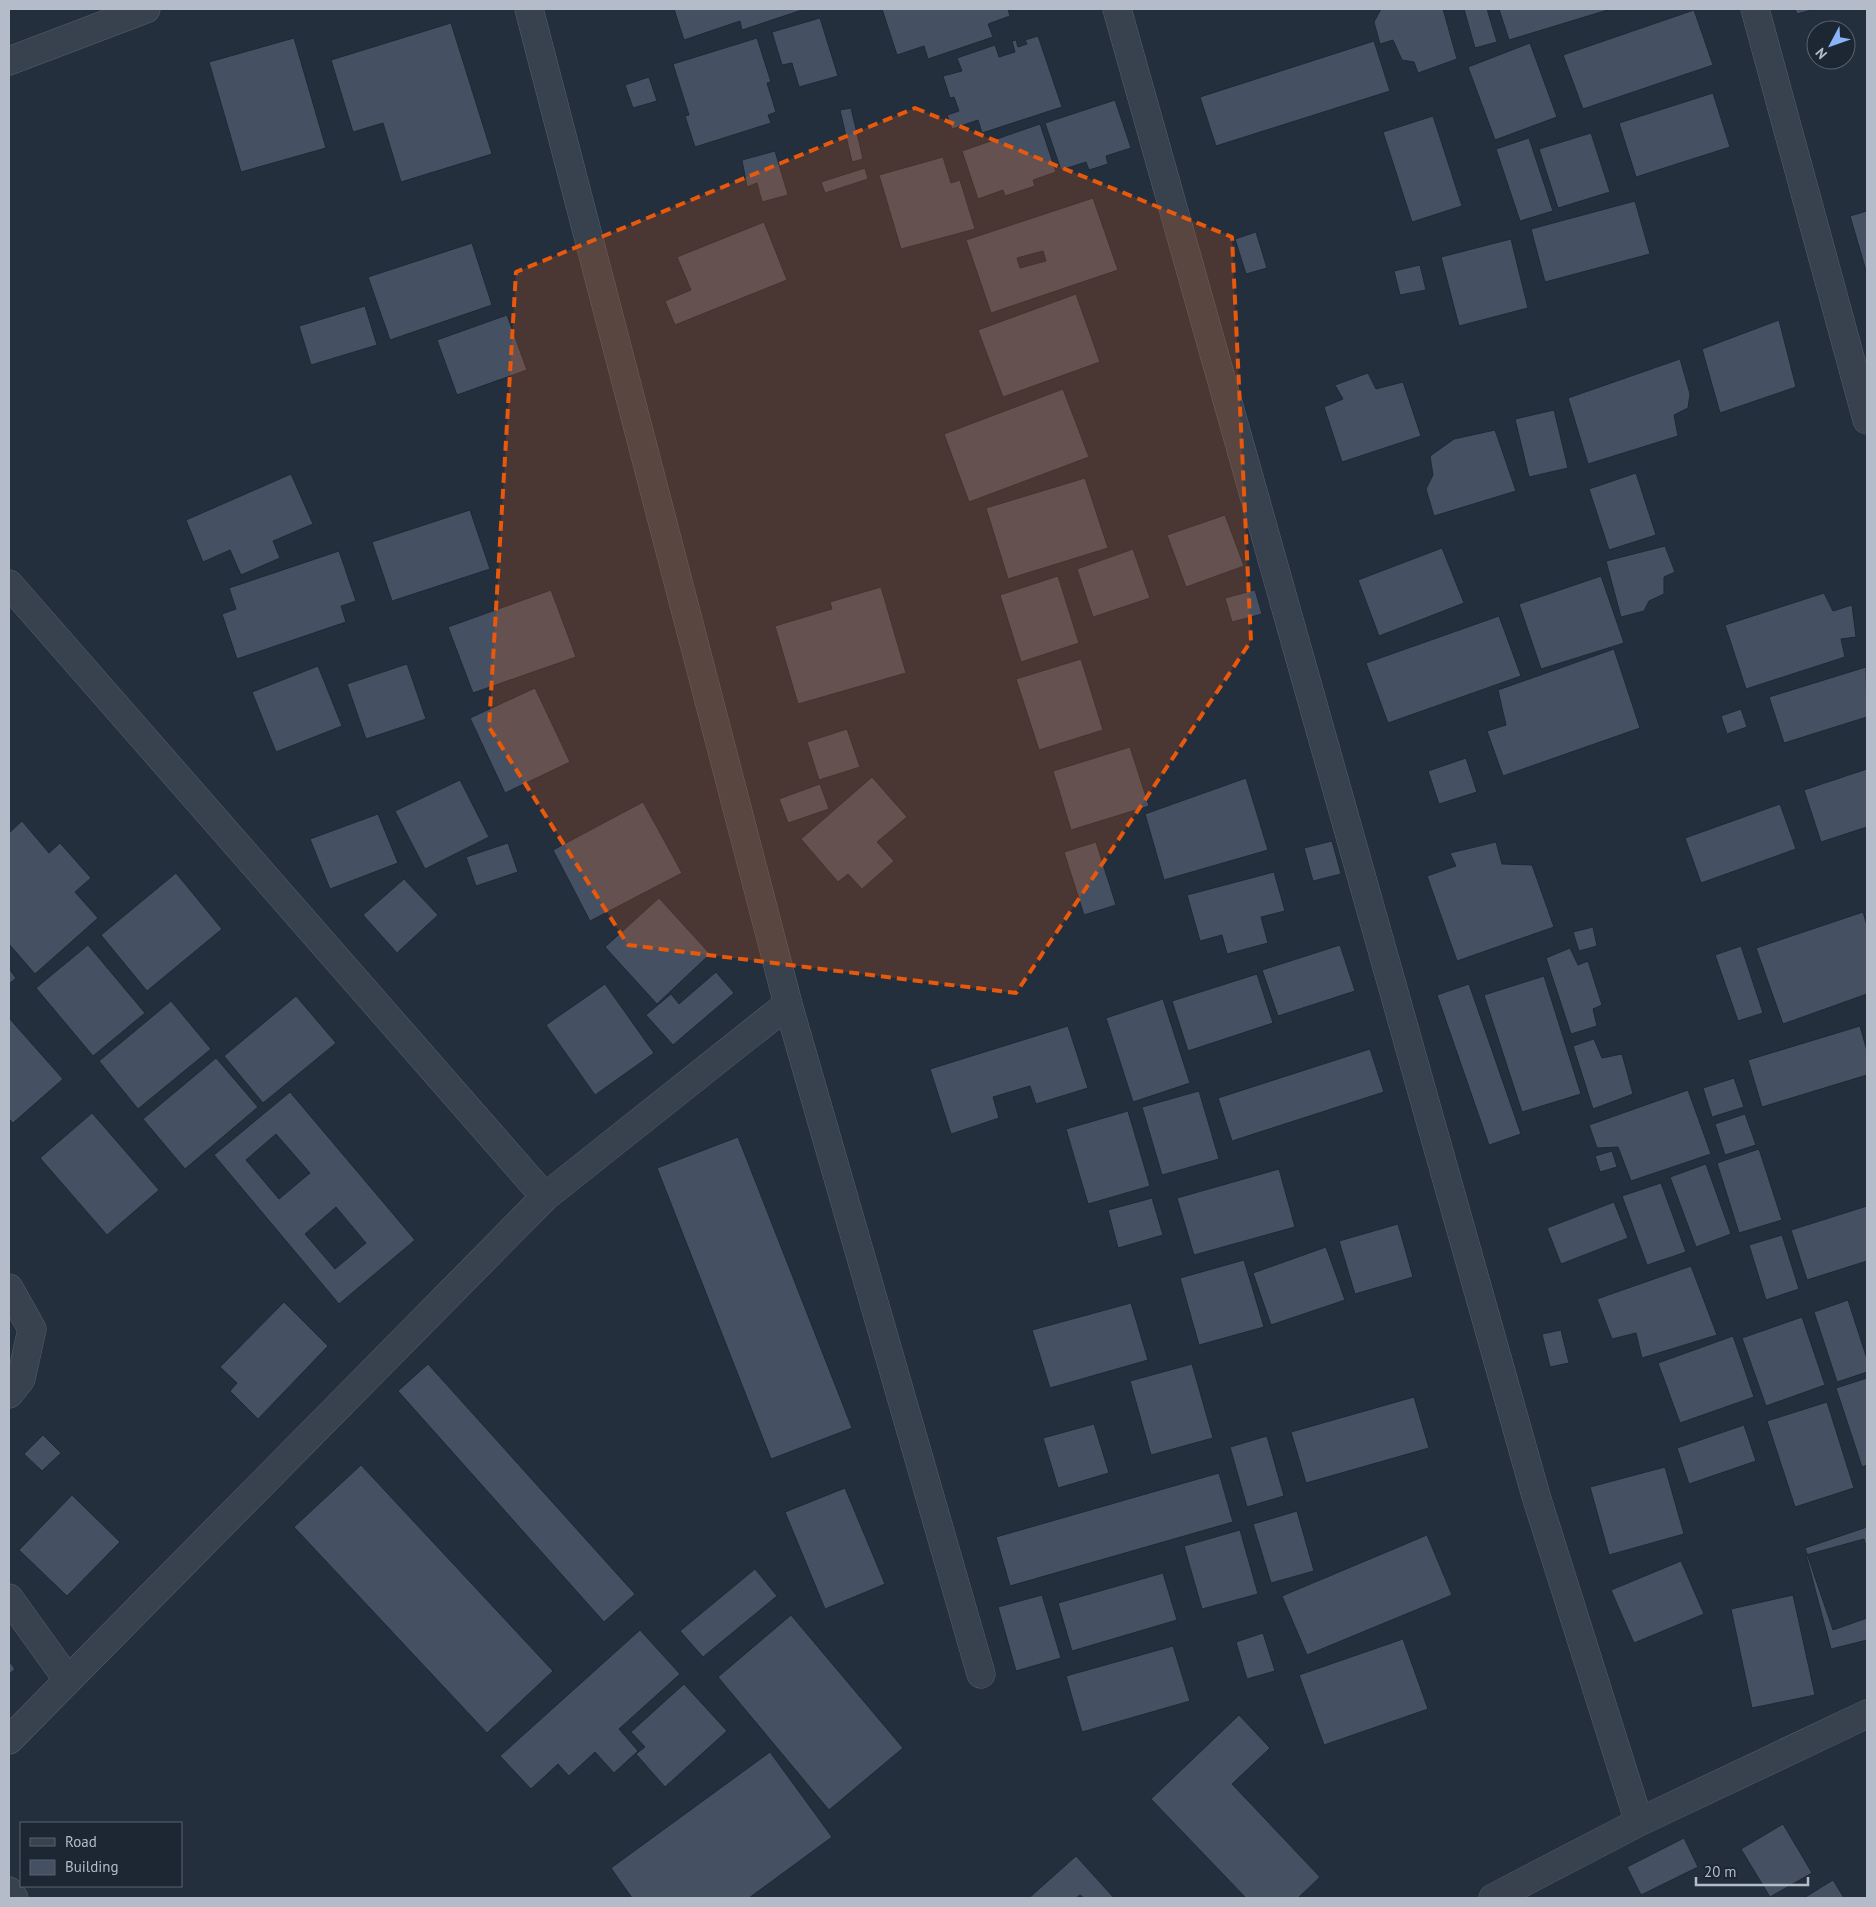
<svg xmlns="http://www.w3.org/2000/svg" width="1876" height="1907" viewBox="0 0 1876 1907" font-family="'PT Sans',sans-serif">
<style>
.building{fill:#455162;stroke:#1f2835;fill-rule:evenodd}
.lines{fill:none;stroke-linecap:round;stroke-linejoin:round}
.street-casing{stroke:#565f6c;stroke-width:29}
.street{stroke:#38414e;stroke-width:28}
.marked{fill:#e8590c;fill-opacity:0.2;stroke:#e8590c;stroke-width:4;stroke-dasharray:10 6;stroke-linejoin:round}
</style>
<rect width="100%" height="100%" fill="#242f3e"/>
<path class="building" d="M 674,9 L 802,9 L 802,10 L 742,30 L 740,21 L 684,40 Z
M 882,9 L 1008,9 L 1010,16 L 988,24 L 993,37 L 928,59 L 924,46 L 897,55 Z
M 1381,9 L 1443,9 L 1457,59 L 1418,73 L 1414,62 L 1402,60 L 1393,40 L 1380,44 L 1374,22 Z
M 1464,9 L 1487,9 L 1497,42 L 1475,48 Z
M 1499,9 L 1611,9 L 1509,40 Z
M 1795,9 L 1815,9 L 1797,14 Z
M 1694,10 L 1713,65 L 1583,109 L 1563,55 Z
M 820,18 L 838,76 L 799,87 L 792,63 L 782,65 L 772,32 Z
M 451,23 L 492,154 L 401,182 L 383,123 L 353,132 L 331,60 Z
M 1038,36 L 1062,107 L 982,133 L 978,120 L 952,129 L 947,115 L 959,111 L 954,97 L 950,98 L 943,76 L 962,71 L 957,58 L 995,45 L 999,57 L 1015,52 L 1012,41 L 1016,40 L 1018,47 L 1027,44 L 1025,40 Z
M 294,38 L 326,148 L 241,172 L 209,62 Z
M 757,38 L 771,82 L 767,83 L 776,112 L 768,115 L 771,123 L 695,147 L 685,116 L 689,115 L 673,64 Z
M 1374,41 L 1390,91 L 1216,146 L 1200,97 Z
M 1530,43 L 1557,117 L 1495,140 L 1468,67 Z
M 649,77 L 657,101 L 633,108 L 625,85 Z
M 1713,93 L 1730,147 L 1636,177 L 1619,123 Z
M 1115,100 L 1131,148 L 1106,156 L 1108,164 L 1089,170 L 1086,162 L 1061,170 L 1045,123 Z
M 851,108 L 863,159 L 852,162 L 840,110 Z
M 1433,116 L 1462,206 L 1412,222 L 1383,132 Z
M 1040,124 L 1056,172 L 1033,180 L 1035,186 L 1005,196 L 1003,190 L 978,199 L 962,151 Z
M 1591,133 L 1610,192 L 1558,208 L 1539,149 Z
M 1529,138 L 1553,211 L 1520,221 L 1496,149 Z
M 775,151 L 788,195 L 762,202 L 757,183 L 747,187 L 742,160 Z
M 943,157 L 951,183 L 960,180 L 975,229 L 901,249 L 879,175 Z
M 865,168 L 868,179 L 825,193 L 821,182 Z
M 1093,198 L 1118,270 L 991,313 L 966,240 ZM 1043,251 L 1046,261 L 1020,268 L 1017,258 Z
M 1635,201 L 1650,254 L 1545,282 L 1531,229 Z
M 1867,211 L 1867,274 L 1850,216 Z
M 764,222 L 787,280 L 675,325 L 665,301 L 691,290 L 677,257 Z
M 1256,232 L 1267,268 L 1246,274 L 1235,239 Z
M 1511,239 L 1528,308 L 1459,326 L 1441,257 Z
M 472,243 L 492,305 L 390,340 L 368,277 Z
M 1420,265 L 1426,290 L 1400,295 L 1394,271 Z
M 1076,294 L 1100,362 L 1003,397 L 978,330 Z
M 365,306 L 377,345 L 311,365 L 299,326 Z
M 507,315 L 527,370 L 457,395 L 437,340 Z
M 1779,320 L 1796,387 L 1720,413 L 1702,349 Z
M 1680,359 L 1690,394 L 1688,408 L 1674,415 L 1678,436 L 1588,464 L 1568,398 Z
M 1368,373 L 1376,389 L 1403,382 L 1421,436 L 1342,462 L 1324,407 L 1343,399 L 1335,385 Z
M 1063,389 L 1089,457 L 969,502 L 944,434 Z
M 1554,410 L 1568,468 L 1529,477 L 1515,419 Z
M 1495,430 L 1516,491 L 1434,516 L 1426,489 L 1433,475 L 1430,456 L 1454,439 Z
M 1636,473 L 1656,535 L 1609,550 L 1589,489 Z
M 291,474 L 313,524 L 273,541 L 280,558 L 241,575 L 230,550 L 203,562 L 186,520 Z
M 1085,478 L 1108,548 L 1008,579 L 986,508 Z
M 470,510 L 490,569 L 392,601 L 372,542 Z
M 1225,515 L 1244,566 L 1186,587 L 1167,535 Z
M 1665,546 L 1675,572 L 1664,577 L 1664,594 L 1649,601 L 1644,611 L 1621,617 L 1606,561 Z
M 1442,548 L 1464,603 L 1379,636 L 1358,580 Z
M 1133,549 L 1150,598 L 1093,617 L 1077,569 Z
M 339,551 L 356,601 L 341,606 L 346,622 L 237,659 L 222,614 L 236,609 L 229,588 Z
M 1058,576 L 1079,643 L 1021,662 L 1000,595 Z
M 1601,576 L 1624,643 L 1541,669 L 1519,604 Z
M 881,587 L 906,673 L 798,704 L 775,626 L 832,609 L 830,602 Z
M 551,590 L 576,657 L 473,693 L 448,627 Z
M 1255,590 L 1262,614 L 1232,622 L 1225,598 Z
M 1824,593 L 1833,611 L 1852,605 L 1856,637 L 1841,639 L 1845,657 L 1746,689 L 1725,625 Z
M 1499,616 L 1521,676 L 1388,723 L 1366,663 Z
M 1614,649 L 1640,728 L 1503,776 L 1487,731 L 1506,725 L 1498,690 Z
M 1081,659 L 1103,730 L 1039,750 L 1016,679 Z
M 407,664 L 426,719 L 366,739 L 347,684 Z
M 318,666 L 342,726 L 276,752 L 252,692 Z
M 1866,667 L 1867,717 L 1784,743 L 1769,697 Z
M 535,688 L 570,762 L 505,793 L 470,718 Z
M 1741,709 L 1747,727 L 1727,734 L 1721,716 Z
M 847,729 L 860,767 L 819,780 L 807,742 Z
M 1130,747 L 1149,806 L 1071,830 L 1053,771 Z
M 1466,758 L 1477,792 L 1439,804 L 1428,771 Z
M 1867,769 L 1867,827 L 1821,842 L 1804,790 Z
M 872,777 L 907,817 L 877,842 L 894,861 L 862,889 L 848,874 L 838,882 L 801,839 Z
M 1246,778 L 1268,850 L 1164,880 L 1145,814 Z
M 460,780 L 489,837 L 425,869 L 395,811 Z
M 820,784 L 829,809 L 788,823 L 779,799 Z
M 643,802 L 682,873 L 590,921 L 553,850 Z
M 1780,804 L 1796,849 L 1701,883 L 1685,838 Z
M 378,814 L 398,863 L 330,889 L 310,839 Z
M 22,821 L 49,853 L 60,843 L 91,878 L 75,892 L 98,918 L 35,974 L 9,944 L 9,833 Z
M 1332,841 L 1341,874 L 1313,881 L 1304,848 Z
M 1096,842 L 1116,905 L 1084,915 L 1064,852 Z
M 1496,842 L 1502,864 L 1532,865 L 1554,927 L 1457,961 L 1427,876 L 1456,866 L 1450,853 Z
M 508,843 L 518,872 L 476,886 L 466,857 Z
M 1274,872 L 1285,911 L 1261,917 L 1268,943 L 1227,954 L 1222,935 L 1200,941 L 1187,895 Z
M 176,873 L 222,929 L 147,991 L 101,935 Z
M 404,879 L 438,915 L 397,953 L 363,915 Z
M 659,898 L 710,954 L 657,1004 L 605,947 Z
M 1863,912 L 1867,925 L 1867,994 L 1783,1024 L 1756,948 Z
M 1593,927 L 1597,946 L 1579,951 L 1573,932 Z
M 88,945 L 145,1013 L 93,1056 L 36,988 Z
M 1340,945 L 1355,991 L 1278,1016 L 1262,970 Z
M 1741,946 L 1763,1013 L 1738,1021 L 1715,955 Z
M 1570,948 L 1578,965 L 1588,961 L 1602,1005 L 1593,1009 L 1597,1026 L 1571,1034 L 1546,958 Z
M 9,969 L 16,978 L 9,984 Z
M 716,972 L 734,993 L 673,1045 L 646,1015 L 671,994 L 679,1004 Z
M 1257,974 L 1273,1023 L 1188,1051 L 1172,1001 Z
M 1544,976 L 1581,1094 L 1522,1112 L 1484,995 Z
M 605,984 L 654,1053 L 595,1095 L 546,1025 Z
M 1469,984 L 1521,1134 L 1489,1145 L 1437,995 Z
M 296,996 L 336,1043 L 263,1103 L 224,1056 Z
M 1163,999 L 1190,1083 L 1133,1102 L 1106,1018 Z
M 171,1001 L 211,1049 L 138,1109 L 99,1061 Z
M 9,1018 L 63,1079 L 13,1123 L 9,1119 Z
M 1068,1026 L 1088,1088 L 1036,1104 L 1030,1086 L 993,1097 L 999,1118 L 951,1134 L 930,1069 Z
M 1860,1026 L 1867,1051 L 1867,1075 L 1762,1107 L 1748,1060 Z
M 1594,1039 L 1602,1058 L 1622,1054 L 1633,1094 L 1593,1109 L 1573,1046 Z
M 1370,1049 L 1384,1092 L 1232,1141 L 1218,1098 Z
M 216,1058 L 258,1107 L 185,1169 L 143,1119 Z
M 1734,1078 L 1744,1107 L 1712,1117 L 1703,1088 Z
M 1688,1090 L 1711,1154 L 1631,1181 L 1618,1147 L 1597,1148 L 1589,1125 Z
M 1199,1091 L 1219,1159 L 1162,1175 L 1142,1107 Z
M 290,1092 L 415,1240 L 339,1304 L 214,1155 ZM 276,1134 L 310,1173 L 279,1199 L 246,1160 ZM 336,1207 L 366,1243 L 335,1269 L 305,1234 Z
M 1128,1111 L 1150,1186 L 1088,1204 L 1066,1129 Z
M 92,1113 L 159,1190 L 107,1235 L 40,1158 Z
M 1745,1114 L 1756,1145 L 1725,1155 L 1715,1124 Z
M 738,1137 L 852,1428 L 771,1459 L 657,1168 Z
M 1759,1149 L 1782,1220 L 1739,1233 L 1717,1163 Z
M 1612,1151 L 1617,1167 L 1600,1172 L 1595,1156 Z
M 1706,1164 L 1731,1234 L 1696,1247 L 1670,1177 Z
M 1279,1169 L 1295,1227 L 1194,1255 L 1177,1198 Z
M 1661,1183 L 1686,1252 L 1647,1265 L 1622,1196 Z
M 1152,1198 L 1163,1235 L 1118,1248 L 1108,1210 Z
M 1614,1202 L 1628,1238 L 1561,1264 L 1547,1228 Z
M 1867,1206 L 1867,1261 L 1807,1280 L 1791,1230 Z
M 1398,1224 L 1413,1277 L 1355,1294 L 1339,1241 Z
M 1782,1235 L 1799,1289 L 1766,1300 L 1749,1245 Z
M 1326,1247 L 1345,1300 L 1271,1325 L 1253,1273 Z
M 1244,1260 L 1264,1327 L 1199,1345 L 1180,1278 Z
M 1691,1266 L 1717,1335 L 1642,1358 L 1636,1333 L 1612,1339 L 1597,1299 Z
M 1848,1300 L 1867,1359 L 1867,1372 L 1837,1382 L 1814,1312 Z
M 284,1302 L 328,1346 L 258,1419 L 230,1391 L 237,1383 L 220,1367 Z
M 1131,1303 L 1148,1360 L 1050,1388 L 1032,1330 Z
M 1802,1317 L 1825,1385 L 1766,1406 L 1742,1338 Z
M 1561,1330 L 1569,1363 L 1550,1367 L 1542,1334 Z
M 1733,1336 L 1754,1397 L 1680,1423 L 1658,1363 Z
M 428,1364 L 635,1594 L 604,1622 L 398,1391 Z
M 1192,1364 L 1213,1438 L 1151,1455 L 1130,1381 Z
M 1867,1378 L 1867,1465 L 1862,1467 L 1836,1388 Z
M 1414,1397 L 1429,1448 L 1306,1483 L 1291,1432 Z
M 1827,1402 L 1854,1488 L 1795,1507 L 1767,1421 Z
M 1094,1424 L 1109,1473 L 1058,1488 L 1043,1438 Z
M 1744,1425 L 1756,1461 L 1689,1484 L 1677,1448 Z
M 43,1435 L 61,1453 L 42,1471 L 24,1454 Z
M 1267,1436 L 1284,1496 L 1247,1507 L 1230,1447 Z
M 361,1465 L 553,1671 L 487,1733 L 294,1527 Z
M 1665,1467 L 1684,1534 L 1609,1555 L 1590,1487 Z
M 1219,1473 L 1233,1522 L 1010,1586 L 996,1537 Z
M 845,1488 L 885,1584 L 825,1609 L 785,1512 Z
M 72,1495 L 120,1542 L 67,1596 L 19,1550 Z
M 1297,1511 L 1314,1571 L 1271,1583 L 1253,1524 Z
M 1867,1527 L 1867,1618 L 1833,1630 L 1805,1548 Z
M 1240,1530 L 1258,1594 L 1202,1609 L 1184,1546 Z
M 1427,1535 L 1452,1595 L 1307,1655 L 1282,1596 Z
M 1864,1539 L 1867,1550 L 1867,1640 L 1831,1649 L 1806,1555 Z
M 1681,1561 L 1704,1614 L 1634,1643 L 1611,1590 Z
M 755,1569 L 777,1596 L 703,1657 L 680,1631 Z
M 1163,1573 L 1177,1620 L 1072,1651 L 1058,1603 Z
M 1042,1595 L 1061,1658 L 1016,1671 L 998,1607 Z
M 1793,1595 L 1815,1695 L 1752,1708 L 1731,1609 Z
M 791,1615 L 903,1748 L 829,1810 L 718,1677 Z
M 640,1630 L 680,1674 L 619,1729 L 638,1751 L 614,1773 L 595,1752 L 569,1776 L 558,1764 L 531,1789 L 500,1756 Z
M 1263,1633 L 1275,1671 L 1247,1679 L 1236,1642 Z
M 1403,1639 L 1428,1709 L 1324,1745 L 1299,1675 Z
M 1173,1646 L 1190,1701 L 1082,1732 L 1066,1676 Z
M 9,1661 L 15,1669 L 9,1674 Z
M 684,1684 L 727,1731 L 665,1787 L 636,1754 L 645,1747 L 631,1732 Z
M 1239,1715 L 1270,1748 L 1232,1784 L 1320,1877 L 1298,1898 L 1246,1898 L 1151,1799 Z
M 770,1752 L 832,1837 L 749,1898 L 632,1898 L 611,1868 Z
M 1783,1824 L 1812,1873 L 1770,1897 L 1741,1849 Z
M 1684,1838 L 1698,1867 L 1641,1895 L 1627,1867 Z
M 1076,1856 L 1114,1898 L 1084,1898 L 1080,1895 L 1076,1898 L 1029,1898 Z
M 1833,1880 L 1844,1898 L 1804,1898 Z"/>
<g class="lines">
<g class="street-casing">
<path id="street" d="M 529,9 L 788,1004 L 981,1674
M 1117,9 L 1536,1496 L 1639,1822 L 1867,1714
M 1755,9 L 1867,420
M 9,61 L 146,9
M 9,584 L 545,1197 L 9,1740
M 545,1197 L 788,1004
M 9,1288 L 32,1329 L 21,1379 L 9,1394
M 9,1598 L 68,1680
M 9,1891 L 14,1898
M 1493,1898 L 1639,1822"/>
</g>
<use href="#street" class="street"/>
</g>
<path class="marked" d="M 915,108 L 1232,237 L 1251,641 L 1016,993 L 628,945 L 489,727 L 516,272 Z"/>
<rect width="1876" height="1907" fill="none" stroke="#b4bcc9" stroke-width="20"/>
<rect x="20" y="1822" width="162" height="65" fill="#1d2633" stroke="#59626f"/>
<rect x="30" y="1838" width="25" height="8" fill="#38414e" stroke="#59626f"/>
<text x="65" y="1847" font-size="15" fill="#b4bcc9">Road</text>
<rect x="30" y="1860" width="25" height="15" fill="#455162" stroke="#59626f"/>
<text x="65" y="1872" font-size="15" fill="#b4bcc9">Building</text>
<g transform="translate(1831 45) rotate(229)"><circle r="24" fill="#1d2633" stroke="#59626f"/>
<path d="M0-4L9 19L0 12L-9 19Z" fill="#8ab4f8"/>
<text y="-8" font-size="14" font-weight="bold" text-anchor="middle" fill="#b4bcc9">N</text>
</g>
<path d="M1696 1877v8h112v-8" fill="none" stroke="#b4bcc9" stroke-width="2.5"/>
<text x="1704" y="1877" font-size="15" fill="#b4bcc9" stroke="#1d2633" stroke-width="4" paint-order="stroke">20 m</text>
</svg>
